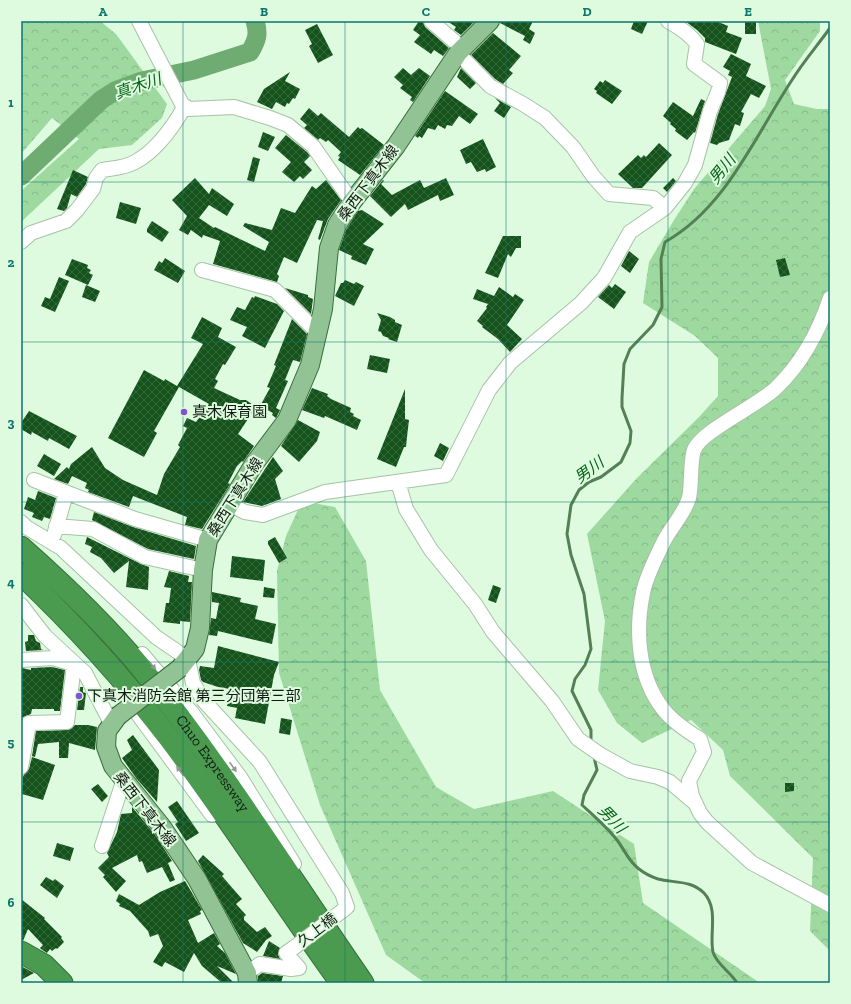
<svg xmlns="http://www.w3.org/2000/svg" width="851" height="1004" viewBox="0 0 851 1004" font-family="'Zilla Slab','Noto Sans JP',serif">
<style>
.forest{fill:url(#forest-crowns)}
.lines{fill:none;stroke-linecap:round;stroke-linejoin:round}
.stream{stroke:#538054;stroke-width:3}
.river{stroke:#6fac71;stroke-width:19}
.building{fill:url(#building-cross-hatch)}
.minor-casing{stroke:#a7c2a7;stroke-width:16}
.major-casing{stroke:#366e3a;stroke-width:20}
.highway-casing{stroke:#366e3a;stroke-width:23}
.minor{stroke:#fff;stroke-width:14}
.major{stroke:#92c395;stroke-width:18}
.highway{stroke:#4a9b4f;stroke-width:21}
.minor-bridge-casing{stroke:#a7c2a7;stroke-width:16;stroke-linecap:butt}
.major-bridge-casing{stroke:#366e3a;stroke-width:20;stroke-linecap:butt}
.minor-bridge{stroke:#fff;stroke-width:14}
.major-bridge{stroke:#92c395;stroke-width:18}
.oneway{fill:#949894}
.grid{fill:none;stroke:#0f766e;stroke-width:1;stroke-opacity:0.55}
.poi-dot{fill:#7d55cf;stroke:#dffbdf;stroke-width:1.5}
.labels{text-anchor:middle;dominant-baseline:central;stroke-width:4;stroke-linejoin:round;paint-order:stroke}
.street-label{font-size:15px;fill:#121b12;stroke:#dffbdf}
.poi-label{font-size:15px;fill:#121b12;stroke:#dffbdf;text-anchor:start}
.water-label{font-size:16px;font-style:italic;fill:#066519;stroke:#dffbdf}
.neatline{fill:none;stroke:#0f766e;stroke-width:1.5}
.grid-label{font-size:13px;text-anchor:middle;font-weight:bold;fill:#0f766e}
</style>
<defs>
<pattern id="forest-crowns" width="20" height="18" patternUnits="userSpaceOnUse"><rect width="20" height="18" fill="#9eda9f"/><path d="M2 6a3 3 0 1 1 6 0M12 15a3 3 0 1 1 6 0" fill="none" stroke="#87ba88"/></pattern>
<pattern id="building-cross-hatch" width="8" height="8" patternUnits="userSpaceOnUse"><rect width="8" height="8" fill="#15531c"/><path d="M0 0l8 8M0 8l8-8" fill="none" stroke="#36683b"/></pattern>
</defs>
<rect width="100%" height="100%" fill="#dffbdf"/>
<path class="forest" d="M 21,21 L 100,21 L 116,34 L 167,104 L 162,118 L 132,145 L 99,149 L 21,222 L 21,191 L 79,139 L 52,118 L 21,154 Z
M 758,21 L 820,21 L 820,31 L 785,80 L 794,104 L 817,109 L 830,109 L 830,951 L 810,931 L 813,858 L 730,776 L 723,750 L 691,720 L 642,743 L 617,723 L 598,690 L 605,621 L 587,534 L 636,479 L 699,417 L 718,396 L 718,358 L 695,336 L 643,303 L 649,262 L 674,220 L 694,189 L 765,106 L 771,89 Z
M 302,501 L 335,507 L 366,561 L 380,690 L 436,787 L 474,809 L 553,791 L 634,844 L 643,903 L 760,983 L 425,983 L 386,955 L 320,805 L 279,673 L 277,571 L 286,536 Z"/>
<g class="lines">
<path class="stream" d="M 591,743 L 591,730 L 572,691 L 575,679 L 585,665 L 591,649 L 584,594 L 571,555 L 567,534 L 571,505 L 579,490 L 589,482 L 601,477 L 621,462 L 630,443 L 631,431 L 622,407 L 622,398 L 624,364 L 630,349 L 653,325 L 662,307 L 661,259 L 665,242 C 726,208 755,136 792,80 C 803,62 817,46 830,28
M 594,757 L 597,770 L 584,795 L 582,805 C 594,816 607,827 617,840 C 624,849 629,862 639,869 C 644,873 652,877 658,879 C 673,883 691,880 704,893 C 719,909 709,934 713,952 C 716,964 731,972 737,983"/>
<path class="river" d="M 21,176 L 101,100 L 115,91 L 142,81 L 194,70 L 250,52 C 257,40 259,34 255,21"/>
</g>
<path class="building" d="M 419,21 L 423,21 L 425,27 L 449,48 L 443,56 L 434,50 L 431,54 L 414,42 L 420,35 L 413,30 Z
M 447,21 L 475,21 L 461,35 L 454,30 L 456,27 Z
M 500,21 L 533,21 L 529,29 L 535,33 L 530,44 L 523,40 L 525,36 L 500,23 Z
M 634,21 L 648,21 L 642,34 L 631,29 Z
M 685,21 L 716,21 L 728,26 L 726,32 L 742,38 L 736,54 L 705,42 L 705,38 L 697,30 Z
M 745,21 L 756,21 L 756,34 L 745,34 Z
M 317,24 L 333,55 L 318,63 L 309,46 L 312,44 L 305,30 Z
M 493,33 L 521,56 L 509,70 L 513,73 L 503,84 L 495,79 L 471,55 Z
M 731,54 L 751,64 L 746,76 L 766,86 L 759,98 L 751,94 L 741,112 L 744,113 L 740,126 L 735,124 L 729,140 L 719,143 L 717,145 L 710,143 L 718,114 L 732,77 L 728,75 L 730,71 L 723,67 Z
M 403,68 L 411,75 L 419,68 L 430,76 L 413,102 L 410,100 L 412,97 L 400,88 L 403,85 L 394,77 Z
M 461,68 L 476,83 L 470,89 L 457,77 Z
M 290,72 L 285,81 L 300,89 L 295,99 L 293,98 L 289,104 L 287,103 L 285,107 L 276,102 L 272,109 L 257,102 L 264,89 Z
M 605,80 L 622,91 L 612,104 L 596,93 L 597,91 L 594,89 L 600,81 L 603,83 Z
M 445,91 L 478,114 L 470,124 L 459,116 L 452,126 L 447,125 L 445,129 L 438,125 L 435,130 L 428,128 L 422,138 L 419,136 L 418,138 L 415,136 Z
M 495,98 L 511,107 L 504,118 L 494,111 L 500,103 Z
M 701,99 L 705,101 L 695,133 L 694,132 L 687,140 L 675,131 L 676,129 L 670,124 L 671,123 L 663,116 L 673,102 L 693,116 Z
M 309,108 L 318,116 L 321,113 L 349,137 L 358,127 L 360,129 L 362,128 L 384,145 L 360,175 L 338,160 L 340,157 L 338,156 L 341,152 L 328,140 L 326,142 L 320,138 L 318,140 L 304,128 L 307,125 L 300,119 Z
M 263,132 L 275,137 L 268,151 L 258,147 Z
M 286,135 L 307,152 L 310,156 L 304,162 L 312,170 L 303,179 L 300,176 L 294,182 L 282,172 L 291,162 L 275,148 Z
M 483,139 L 496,167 L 486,172 L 485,169 L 477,172 L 471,162 L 466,164 L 460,150 Z
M 659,143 L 672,155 L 642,188 L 633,188 L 618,174 L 638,155 L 641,158 L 644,155 L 646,157 Z
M 253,157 L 260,159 L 254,182 L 247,180 Z
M 73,170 L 88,177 L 86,184 L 77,197 L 71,194 L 67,208 L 64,211 L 57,209 Z
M 195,178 L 209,194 L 212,188 L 234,204 L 227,216 L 209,205 L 199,218 L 214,228 L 215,227 L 265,251 L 269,242 L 243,226 L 245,223 L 272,230 L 281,208 L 295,213 L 312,186 L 316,189 L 326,180 L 341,200 L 328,219 L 320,240 L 318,239 L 323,221 L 317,220 L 297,263 L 284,257 L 277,274 L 279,276 L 277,282 L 213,264 L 220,241 L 203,235 L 202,238 L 191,230 L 188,235 L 179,230 L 187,216 L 172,200 Z
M 446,178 L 454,195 L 440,201 L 438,195 L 408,210 L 405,204 L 391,217 L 370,196 L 383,180 L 384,181 L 381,184 L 392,195 L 420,180 L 424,188 Z
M 673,178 L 676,181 L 667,192 L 663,188 Z
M 120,202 L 141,208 L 136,224 L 116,218 Z
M 362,210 L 384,224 L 363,244 L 374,249 L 366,265 L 351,259 L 352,256 L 339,250 L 346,230 L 358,211 Z
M 152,221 L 169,232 L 162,242 L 147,232 L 147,229 Z
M 503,236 L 521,236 L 521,248 L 516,248 L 511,257 L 508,254 L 498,278 L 485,273 Z
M 629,251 L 639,259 L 630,273 L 621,266 Z
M 165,258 L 185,271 L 178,283 L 154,270 L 159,261 L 162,263 Z
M 785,258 L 790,275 L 780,277 L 776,260 Z
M 72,259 L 88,265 L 87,268 L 91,270 L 89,273 L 93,275 L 88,285 L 65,275 Z
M 59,277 L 69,281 L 55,312 L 41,306 L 45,297 L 50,299 Z
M 345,280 L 354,284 L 356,282 L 364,286 L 354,306 L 335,296 L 341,283 L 343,283 Z
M 615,284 L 626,292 L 614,309 L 598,297 L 609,285 L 612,288 Z
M 86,285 L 100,291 L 95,302 L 82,297 Z
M 499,287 L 513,297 L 515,294 L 524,300 L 507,325 L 522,339 L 510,352 L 498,339 L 482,327 L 483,326 L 477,321 L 487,308 L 486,307 L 488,304 L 473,299 L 477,289 L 494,296 Z
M 285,288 L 308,295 L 308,297 L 313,299 L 311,314 Z
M 255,296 L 277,304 L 284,311 L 265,348 L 242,336 L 247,327 L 230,320 L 237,307 L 245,310 L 252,297 L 254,298 Z
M 377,313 L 390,317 L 395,320 L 395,322 L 402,325 L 397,342 L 388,339 L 389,338 L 383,336 L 381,332 L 378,331 L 381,320 Z
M 202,317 L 222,328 L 218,337 L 236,347 L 225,365 L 223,364 L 215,379 L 218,381 L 214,388 L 240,400 L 246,400 L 256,407 L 238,434 L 254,446 L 243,462 L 242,461 L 237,466 L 228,483 L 230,484 L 202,529 L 185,525 L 187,517 L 133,496 L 129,507 L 88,492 L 89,490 L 85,488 L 87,483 L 72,476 L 68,484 L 54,479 L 67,467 L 69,469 L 71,464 L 92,447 L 105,468 L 123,480 L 157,495 L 164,474 L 180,447 L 178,445 L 187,428 L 183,426 L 187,418 L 196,422 L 209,404 L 179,387 L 154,431 L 157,433 L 144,457 L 108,438 L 144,370 L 164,381 L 165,379 L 177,386 L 203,344 L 191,338 Z
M 292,319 L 307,334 L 300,362 L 293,360 L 285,380 L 288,381 L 276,408 L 280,410 L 276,418 L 272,415 L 273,413 L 260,406 L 270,388 L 267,387 L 276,366 L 274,365 Z
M 370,355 L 390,359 L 387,373 L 367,369 Z
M 312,388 L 328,394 L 327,396 L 331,399 L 351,408 L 350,412 L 354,414 L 353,416 L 361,420 L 357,430 L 325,416 L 324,418 L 302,410 Z
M 405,389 L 405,419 L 409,420 L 407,437 L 406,447 L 404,447 L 396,467 L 377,459 Z
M 29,411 L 77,436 L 69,449 L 49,438 L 48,441 L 32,432 L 31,435 L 21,429 L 21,423 Z
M 298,420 L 320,432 L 317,441 L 299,462 L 281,446 Z
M 440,443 L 449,448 L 443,461 L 434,456 Z
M 44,454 L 61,464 L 54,476 L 37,466 Z
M 273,457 L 283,471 L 275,479 L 281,499 L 262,506 L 243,502 Z
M 38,491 L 56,498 L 50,519 L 44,517 L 42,521 L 32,517 L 34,513 L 24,509 L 28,497 L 35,500 Z
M 94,512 L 133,527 L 196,546 L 194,559 L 148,549 L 92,520 Z
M 87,537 L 141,564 L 149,567 L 148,590 L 126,587 L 129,561 L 114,573 L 101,558 L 90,552 L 92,547 L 85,544 Z
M 275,537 L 287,558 L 279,563 L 268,544 L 268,541 Z
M 232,556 L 265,560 L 263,581 L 230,577 Z
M 169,571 L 189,576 L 188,582 L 192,582 L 190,622 L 180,621 L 180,624 L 163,622 L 166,603 L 169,603 L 171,588 L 164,587 Z
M 493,585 L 501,588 L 496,603 L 488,600 Z
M 264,587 L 275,589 L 274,598 L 263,597 Z
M 212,592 L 241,598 L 240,602 L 258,606 L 255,619 L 276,624 L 272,644 L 218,631 L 217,636 L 209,635 L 211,618 L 216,619 L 219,603 L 212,602 Z
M 28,635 L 34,635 L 36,641 L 40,643 L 41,649 L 43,650 L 26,651 L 25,642 L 28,641 Z
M 218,646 L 279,662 L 274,675 L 265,724 L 235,718 L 237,708 L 227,706 L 230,689 L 218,687 L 203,682 L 201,680 L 199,670 L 200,666 L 214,668 Z
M 52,667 L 65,670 L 60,711 L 54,711 L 54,709 L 32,709 L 31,714 L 21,718 L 22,668 L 31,670 L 31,668 Z
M 80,687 L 83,687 L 83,692 L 86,693 L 84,710 L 77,710 Z
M 281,718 L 292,720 L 290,735 L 279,733 Z
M 75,725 L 88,725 L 97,727 L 95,750 L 69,743 L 68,758 L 59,758 L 59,742 L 38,744 L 35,757 L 32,756 L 36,731 L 68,730 Z
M 133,735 L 159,770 L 157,802 L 136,778 L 122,758 L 132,750 L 127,740 Z
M 32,757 L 55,765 L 43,800 L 22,794 L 23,776 L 29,769 Z
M 785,783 L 794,783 L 794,791 L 785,792 Z
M 98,784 L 108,796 L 102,802 L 91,789 Z
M 177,801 L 199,833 L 186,841 L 175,824 L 178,822 L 168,807 Z
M 132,807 L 152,831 L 152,834 L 154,833 L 172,861 L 168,863 L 175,880 L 170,882 L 162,867 L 147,873 L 142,861 L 139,862 L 137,855 L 112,868 L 126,881 L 116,892 L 103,877 L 105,875 L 98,868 L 109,857 L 107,853 L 117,832 L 121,814 L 132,813 Z
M 57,843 L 74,848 L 70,861 L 53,856 Z
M 203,855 L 224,874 L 222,876 L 242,899 L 236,904 L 246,915 L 244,917 L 244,920 L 257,932 L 265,927 L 272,936 L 266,940 L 257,952 L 243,943 L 198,861 Z
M 46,877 L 53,881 L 55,879 L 64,886 L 57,898 L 40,885 Z
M 185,881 L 202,910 L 200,911 L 201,914 L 188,920 L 198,943 L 214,933 L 220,944 L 217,946 L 225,953 L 236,974 L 217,966 L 234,983 L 222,983 L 202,966 L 194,953 L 184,972 L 165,962 L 162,967 L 153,962 L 163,946 L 158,934 L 150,937 L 148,931 L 130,911 L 119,906 L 120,904 L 116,901 L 119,894 L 139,905 L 160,892 Z
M 21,899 L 45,918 L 44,919 L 62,937 L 61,938 L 64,942 L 57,949 L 56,948 L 52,951 L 50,949 L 47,953 L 41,949 L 40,948 L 43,945 L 28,929 L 23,941 L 21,940 Z
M 269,941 L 280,948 L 278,954 L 280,959 L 263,956 Z
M 21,966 L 34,973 L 21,980 Z
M 262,973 L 283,976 L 281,983 L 258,983 L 258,976 Z"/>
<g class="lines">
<g class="minor-casing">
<path id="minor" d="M 139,21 L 182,104 L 188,109 L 234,107 L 270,118 L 288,125 L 313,146 L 352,202
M 431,21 L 462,48
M 458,53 L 490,86 L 523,104 L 545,118 L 573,147 L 593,176 L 609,194 L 653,198 L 665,208
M 21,242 L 31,233 L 66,221 L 77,210 L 93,189 L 96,178 L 102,170 C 113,168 125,168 135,162 C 156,151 173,127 185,106
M 202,270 L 275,290 L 319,334
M 830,298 C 819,331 801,364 776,388 C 759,405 701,431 694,450 C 690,461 692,485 689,498 C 684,515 669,529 662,545 C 655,560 646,577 643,593 C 635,631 638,677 663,709 C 672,721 687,731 700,739 L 704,752 L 689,781 L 692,796 L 700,813 L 707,822 L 752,863 L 830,905
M 34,480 L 135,519 L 208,540
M 398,482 L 406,509 L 431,550 L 475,604 L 493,632 L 552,701 L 578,739 L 601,755 L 630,771 L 658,777 L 670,782 L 696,804
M 229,504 L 245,512 L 263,515 L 325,492 L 446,475 L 489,390 L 510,363 L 581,303 L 604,278 L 630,232 L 665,208 L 685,183 L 695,165 L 710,111 L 718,92 L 720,83 L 694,64 L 697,44 C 690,34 679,27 668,21
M 21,522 L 26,527 L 61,548 L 156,637 L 188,659 L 193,683 L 204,701 L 260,762 L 342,893 L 347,907 L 342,911
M 56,526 L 93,529 L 145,557 L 203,570
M 54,535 L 66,494
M 21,605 L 45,636 L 85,673 L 111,723
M 142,654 L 192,713 L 240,777 L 294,864
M 21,660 L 53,658 L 73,664
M 134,709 L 212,815
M 21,767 L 29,723 L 67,722 L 74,665
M 102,846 L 124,779
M 247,973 L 260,964 L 291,969 L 299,968 L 286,953 L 292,949"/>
</g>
<g class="major-casing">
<path id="major" d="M 180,668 L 195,649 L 200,628 L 203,570 L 208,540 L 254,464 L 287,420 L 310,365 L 323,309 L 329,248 L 337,225 L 352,202 L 396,146 L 458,53 L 490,21
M 118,716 L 107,731 L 106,747 L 113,766 L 162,827 L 197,879 L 247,973 L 248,983"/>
</g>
<g class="highway-casing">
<g id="highway">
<path id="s1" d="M 21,547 C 64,585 106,625 142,669 C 223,769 290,878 363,983"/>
<path d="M 21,574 C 75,625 124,679 169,738 C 229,817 282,902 341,983"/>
<path d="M 21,952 L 44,965 L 62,983"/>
</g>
</g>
<use href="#minor" class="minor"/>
<use href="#major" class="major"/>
<use href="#highway" class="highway"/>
<g class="minor-bridge-casing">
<path id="minor-bridge" d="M 292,949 L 342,911"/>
</g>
<g class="major-bridge-casing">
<path id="major-bridge" d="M 118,716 L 180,668"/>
</g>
<use href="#minor-bridge" class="minor-bridge"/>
<use href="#major-bridge" class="major-bridge"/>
</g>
<defs><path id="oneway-solid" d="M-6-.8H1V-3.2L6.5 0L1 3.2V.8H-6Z"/></defs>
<g class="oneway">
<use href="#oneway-solid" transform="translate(152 665) rotate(50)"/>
<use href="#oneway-solid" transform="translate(233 767) rotate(54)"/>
<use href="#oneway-solid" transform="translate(180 771) rotate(-126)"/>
</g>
<path class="grid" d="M 183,21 L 183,983M 345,21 L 345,983M 506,21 L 506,983M 668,21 L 668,983M 21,182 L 830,182M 21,342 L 830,342M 21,502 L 830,502M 21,662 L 830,662M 21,822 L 830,822"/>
<g class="poi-dot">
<circle cx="184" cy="412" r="4"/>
<circle cx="79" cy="696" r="4"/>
</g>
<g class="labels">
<g class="street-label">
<text transform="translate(368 183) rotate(-53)">桑西下真木線</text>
<text transform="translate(235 497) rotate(-58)">桑西下真木線</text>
<text stroke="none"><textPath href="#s1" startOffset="290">Chuo Expressway</textPath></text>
<text transform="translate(145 809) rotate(52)">桑西下真木線</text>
<text transform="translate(317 930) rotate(-37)">久上橋</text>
</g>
<g class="poi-label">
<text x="192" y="412">真木保育園</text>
<text x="87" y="696">下真木消防会館 第三分団第三部</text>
</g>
<g class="water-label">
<text transform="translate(138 86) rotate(-19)">真木川</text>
<text transform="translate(722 169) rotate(-51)">男川</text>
<text transform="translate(589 470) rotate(-37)">男川</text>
<text transform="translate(612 819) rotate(46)">男川</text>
</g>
</g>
<rect width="851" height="1004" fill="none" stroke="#dffbdf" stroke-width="44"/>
<rect x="22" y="22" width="807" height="960" class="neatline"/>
<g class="grid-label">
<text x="103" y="16">A</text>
<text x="264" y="16">B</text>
<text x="426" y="16">C</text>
<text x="587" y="16">D</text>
<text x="748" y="16">E</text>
<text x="11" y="107">1</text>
<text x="11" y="267">2</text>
<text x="11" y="427">3</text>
<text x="11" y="587">4</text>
<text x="11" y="747">5</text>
<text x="11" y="907">6</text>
</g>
</svg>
